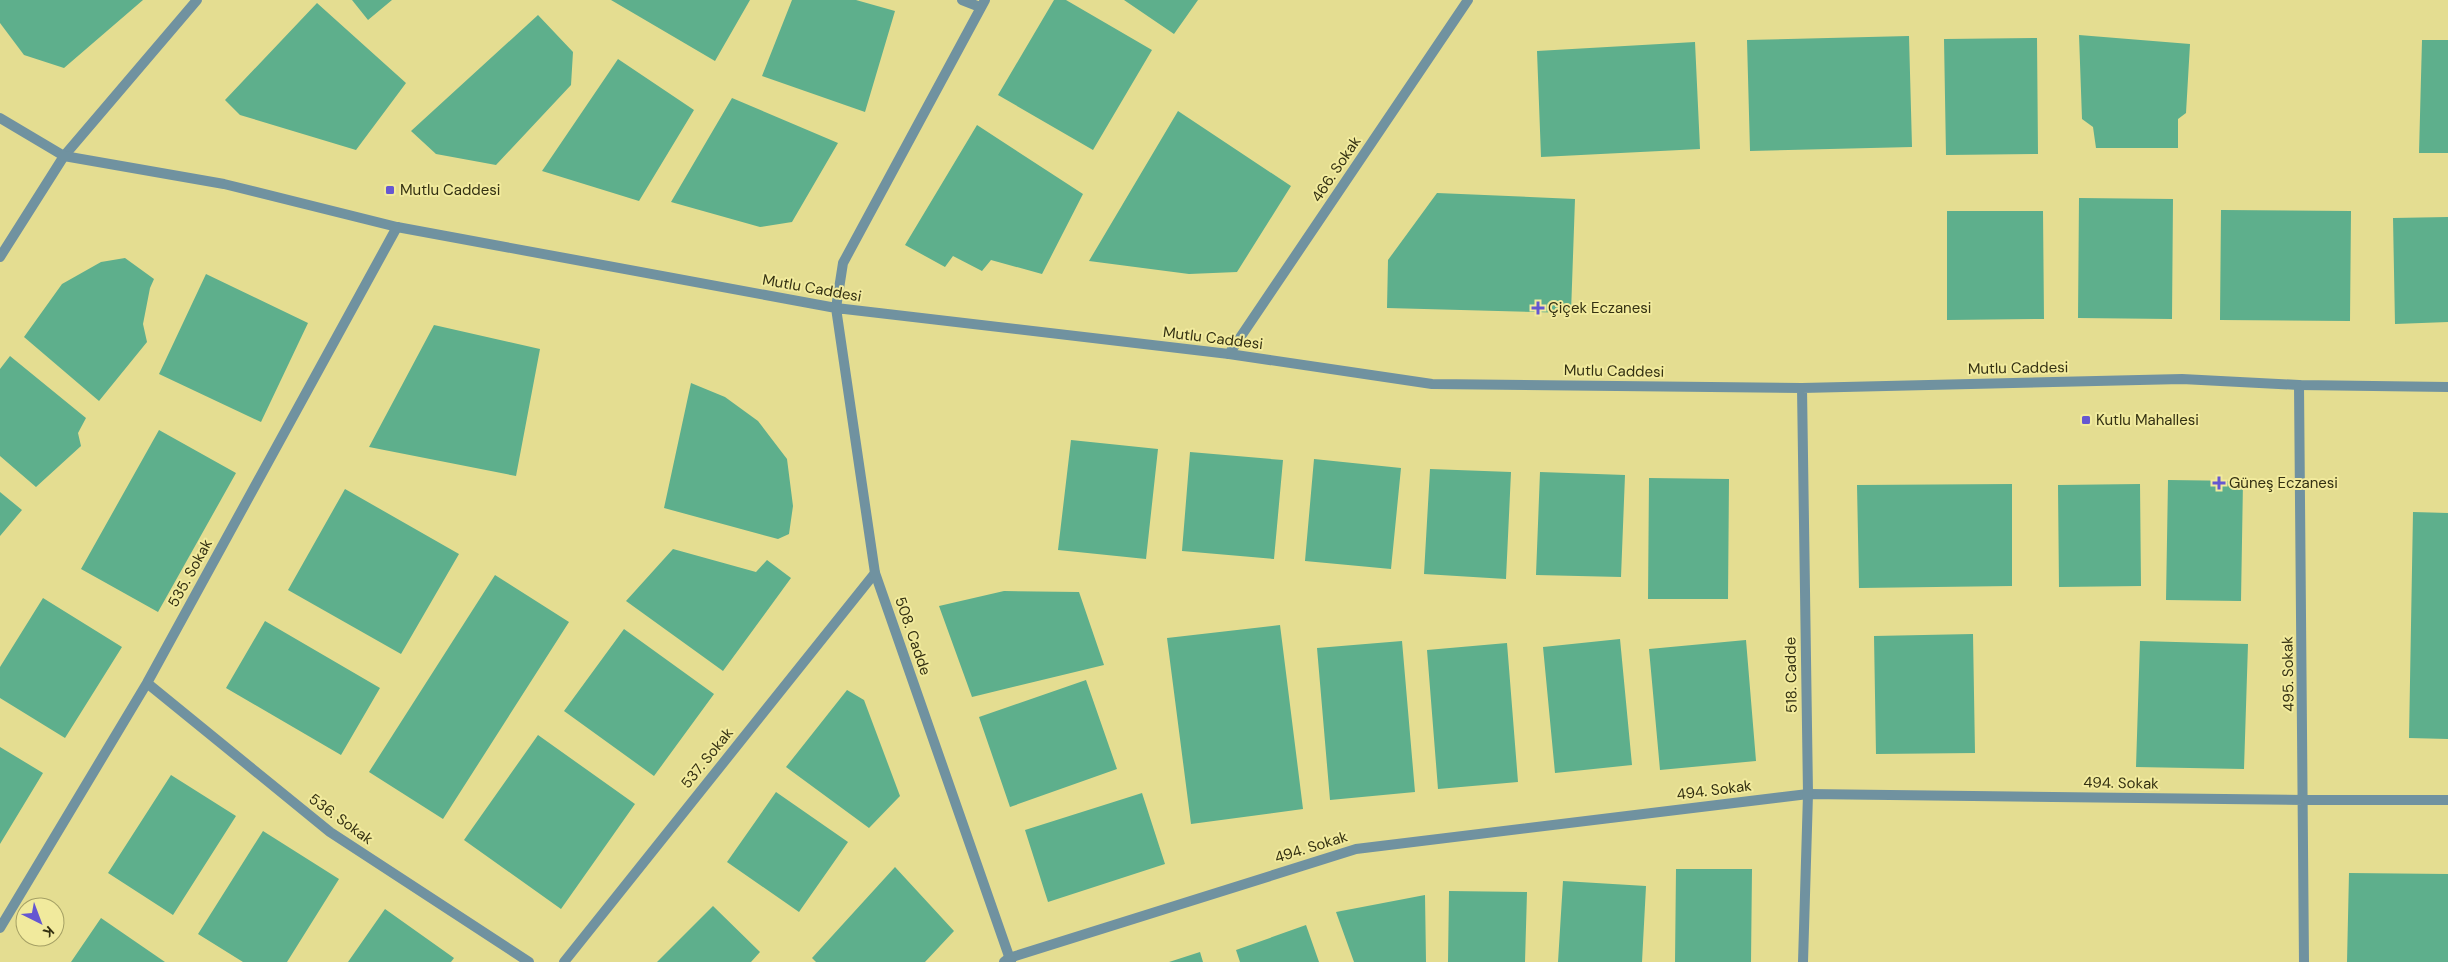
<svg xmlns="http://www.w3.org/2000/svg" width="2448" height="962" viewBox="0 0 2448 962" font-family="'DM Sans',sans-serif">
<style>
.building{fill:#5eaf8c}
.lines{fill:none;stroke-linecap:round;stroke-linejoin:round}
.minor{stroke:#7092a0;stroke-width:10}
.tertiary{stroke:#7092a0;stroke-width:10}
.poi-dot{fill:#6557d1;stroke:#f1ea9d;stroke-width:2}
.labels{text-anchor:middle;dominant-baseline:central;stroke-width:4;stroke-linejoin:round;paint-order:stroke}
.street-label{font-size:15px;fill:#343112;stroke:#f1ea9d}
.poi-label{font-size:15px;fill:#343112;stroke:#f1ea9d;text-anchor:start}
</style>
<rect width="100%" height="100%" fill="#e4dd91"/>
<path class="building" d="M 0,0 L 143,0 L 64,68 L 24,55 L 0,23 Z
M 352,0 L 392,0 L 368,20 Z
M 611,0 L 750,0 L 715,61 Z
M 792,0 L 856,0 L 895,11 L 865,112 L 762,76 Z
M 1054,0 L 1066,0 L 1152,50 L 1093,150 L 998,95 Z
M 1124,0 L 1198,0 L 1174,34 Z
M 317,3 L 406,83 L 356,150 L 240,115 L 225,100 Z
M 538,15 L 573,52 L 571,85 L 496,165 L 436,154 L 411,131 Z
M 2079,35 L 2190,44 L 2186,113 L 2178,119 L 2178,148 L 2096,148 L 2093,127 L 2082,119 Z
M 1909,36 L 1912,147 L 1750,151 L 1747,40 Z
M 2037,38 L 2038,154 L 1946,155 L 1944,39 Z
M 2422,40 L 2448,40 L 2448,153 L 2419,153 Z
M 1695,42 L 1700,149 L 1541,157 L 1537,51 Z
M 618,59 L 694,110 L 639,201 L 542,171 Z
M 732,98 L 838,143 L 792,222 L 760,227 L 671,202 Z
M 1178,111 L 1291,186 L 1237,272 L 1189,274 L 1089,261 Z
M 977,125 L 1083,194 L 1042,274 L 991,260 L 982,271 L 953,256 L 945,267 L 905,245 Z
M 1437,193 L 1575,199 L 1571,313 L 1387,308 L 1388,260 Z
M 2079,198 L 2173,199 L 2172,319 L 2078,318 Z
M 2221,210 L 2351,211 L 2350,321 L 2220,320 Z
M 1947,211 L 2043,211 L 2044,319 L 1947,320 Z
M 2448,217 L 2448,322 L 2395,324 L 2393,218 Z
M 125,258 L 154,279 L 150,288 L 143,324 L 147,342 L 99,401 L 24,337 L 62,284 L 101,262 Z
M 206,274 L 308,323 L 261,422 L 159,374 Z
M 434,325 L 540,349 L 516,476 L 369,447 Z
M 10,356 L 86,418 L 78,433 L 81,446 L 36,487 L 0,456 L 0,369 Z
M 691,383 L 725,397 L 758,421 L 787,459 L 793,506 L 789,534 L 778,539 L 664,508 Z
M 159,430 L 236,473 L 158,612 L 81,569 Z
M 1071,440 L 1158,449 L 1146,559 L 1058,550 Z
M 1190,452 L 1283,460 L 1274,559 L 1182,551 Z
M 1314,459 L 1401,468 L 1391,569 L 1305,561 Z
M 1430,469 L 1511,472 L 1506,579 L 1424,574 Z
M 1540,472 L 1625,475 L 1621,577 L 1536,575 Z
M 1649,478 L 1729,479 L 1728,599 L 1648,599 Z
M 2168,480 L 2243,481 L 2241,601 L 2166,600 Z
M 2012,484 L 2012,586 L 1859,588 L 1857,485 Z
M 2140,484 L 2141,586 L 2059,587 L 2058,485 Z
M 345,489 L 459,554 L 401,654 L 288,590 Z
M 0,492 L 22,510 L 0,536 Z
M 2413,512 L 2448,513 L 2448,739 L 2409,738 Z
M 673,549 L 756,572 L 767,560 L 791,578 L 723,671 L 626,601 Z
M 495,575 L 569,622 L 443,819 L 369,772 Z
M 1004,591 L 1079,592 L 1104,665 L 972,697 L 939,606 Z
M 43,598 L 122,647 L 65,738 L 0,698 L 0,667 Z
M 265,621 L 380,688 L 341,755 L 226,688 Z
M 1280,625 L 1303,809 L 1191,824 L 1167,638 Z
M 624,629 L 714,694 L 654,776 L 564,711 Z
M 1973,634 L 1975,753 L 1876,754 L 1874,636 Z
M 1620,639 L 1632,765 L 1555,773 L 1543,647 Z
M 1746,640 L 1756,761 L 1660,770 L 1649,649 Z
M 1402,641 L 1415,792 L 1330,800 L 1317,648 Z
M 2140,641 L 2248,644 L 2244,769 L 2136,767 Z
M 1507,643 L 1518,782 L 1438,789 L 1427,650 Z
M 1086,680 L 1117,769 L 1010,807 L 979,717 Z
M 847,690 L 864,700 L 900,796 L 869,828 L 786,767 Z
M 538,735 L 635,804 L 561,909 L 464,840 Z
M 0,747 L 43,773 L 0,844 Z
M 171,775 L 236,816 L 173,915 L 108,873 Z
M 776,792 L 848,842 L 799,912 L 727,862 Z
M 1142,793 L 1165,864 L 1048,902 L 1025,830 Z
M 263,831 L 339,879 L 287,962 L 243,962 L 198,934 Z
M 895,867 L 954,931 L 925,962 L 816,962 L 812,958 Z
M 1676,869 L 1752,869 L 1751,962 L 1675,962 Z
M 2349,873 L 2448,874 L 2448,962 L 2347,962 Z
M 1563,881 L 1646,886 L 1642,962 L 1558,962 Z
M 1449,891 L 1527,892 L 1525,962 L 1448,962 Z
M 1425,895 L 1426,962 L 1354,962 L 1336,912 Z
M 713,906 L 760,952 L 751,962 L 657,962 Z
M 385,909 L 454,958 L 451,962 L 348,962 Z
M 101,918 L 165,962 L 71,962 Z
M 1306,925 L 1319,962 L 1240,962 L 1236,950 Z
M 1200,952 L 1203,962 L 1169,962 Z"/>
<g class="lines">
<path class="minor" d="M 962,0 L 980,7
M 0,257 L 64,156 L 197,0
M 836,308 L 843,263 L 985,0
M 1229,354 L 1468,0
M 2299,385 L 2304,962
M 147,683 L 330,832 L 529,962
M 0,928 L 147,683 L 397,227
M 564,962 L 875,573
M 1004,962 L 1009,958 L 1356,849 L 1808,794 L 2304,800 L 2448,800"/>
<path class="tertiary" d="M 0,118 L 64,156 L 224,184 L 397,227 L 836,308 L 1229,354 L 1432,384 L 1802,388 L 2182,379 L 2299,385 L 2448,387
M 836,308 L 875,573 L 1011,962
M 1802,388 L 1808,794 L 1803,962"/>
</g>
<g class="poi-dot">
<rect x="385" y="185" width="10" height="10" rx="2.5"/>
<path d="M1535.5 300.5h5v5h5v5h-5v5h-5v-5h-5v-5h5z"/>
<rect x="2081" y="415" width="10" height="10" rx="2.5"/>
<path d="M2216.5 475.5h5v5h5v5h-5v5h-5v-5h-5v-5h5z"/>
</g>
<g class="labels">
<g class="street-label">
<text transform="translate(1336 169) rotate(-56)">466. Sokak</text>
<text transform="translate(812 288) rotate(10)">Mutlu Caddesi</text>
<text transform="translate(1213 338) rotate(7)">Mutlu Caddesi</text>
<text transform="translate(2018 368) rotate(-1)">Mutlu Caddesi</text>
<text transform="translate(1614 371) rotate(1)">Mutlu Caddesi</text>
<text transform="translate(190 573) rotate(-61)">535. Sokak</text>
<text transform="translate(913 636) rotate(71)">508. Cadde</text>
<text transform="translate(2288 674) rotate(-91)">495. Sokak</text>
<text transform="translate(1791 675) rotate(-91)">518. Cadde</text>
<text transform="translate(707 758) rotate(-51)">537. Sokak</text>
<text transform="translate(2121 783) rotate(1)">494. Sokak</text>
<text transform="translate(1714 790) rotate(-7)">494. Sokak</text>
<text transform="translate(341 819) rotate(36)">536. Sokak</text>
<text transform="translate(1311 847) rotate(-17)">494. Sokak</text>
</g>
<g class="poi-label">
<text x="400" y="190">Mutlu Caddesi</text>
<text x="1548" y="308">Çiçek Eczanesi</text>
<text x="2096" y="420">Kutlu Mahallesi</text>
<text x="2229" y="483">Güneş Eczanesi</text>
</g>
</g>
<g transform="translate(40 922) rotate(138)"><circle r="24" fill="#f1ea9d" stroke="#a5a065"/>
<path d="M0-4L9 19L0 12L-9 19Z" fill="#6557d1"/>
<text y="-8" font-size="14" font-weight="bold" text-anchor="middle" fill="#343112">K</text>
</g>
</svg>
